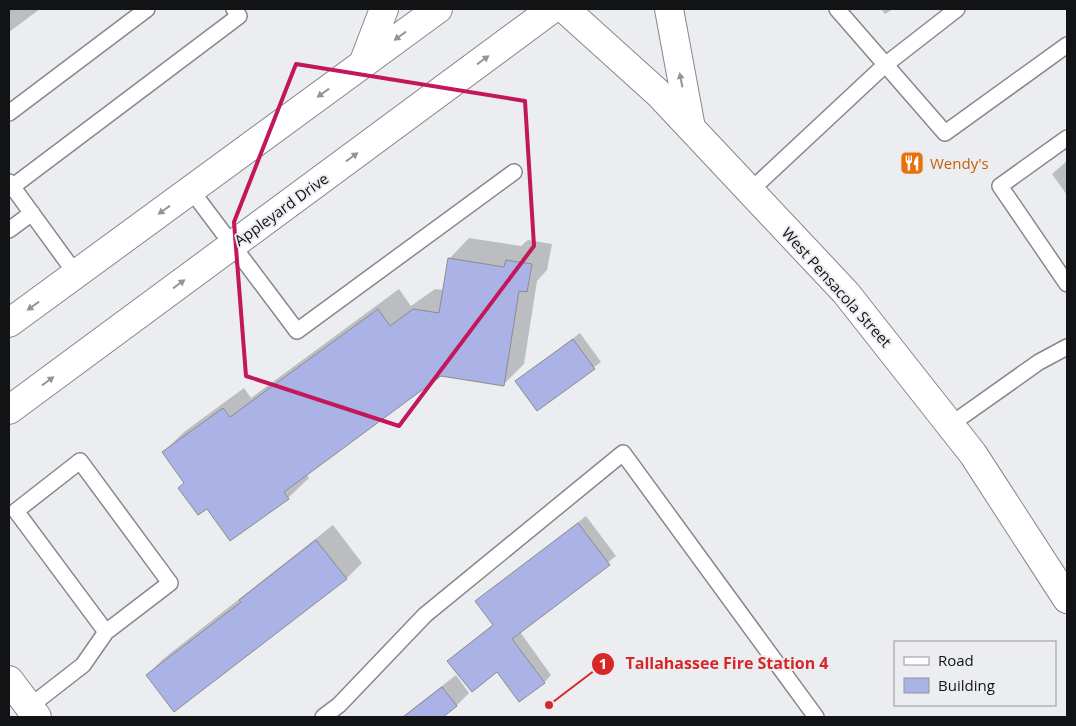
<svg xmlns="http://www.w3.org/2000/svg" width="1076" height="726" viewBox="0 0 1076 726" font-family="'Open Sans',sans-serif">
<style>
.shadow{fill:#0003}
.building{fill:#abb2e5;stroke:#8b8c90}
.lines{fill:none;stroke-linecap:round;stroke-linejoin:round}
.service-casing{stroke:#87878c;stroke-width:18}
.tertiary-casing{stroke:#87878c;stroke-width:30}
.secondary-casing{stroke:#87878c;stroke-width:30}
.service{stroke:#fff;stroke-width:15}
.tertiary{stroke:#fff;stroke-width:28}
.secondary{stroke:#fff;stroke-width:28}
.oneway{fill:#949595}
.marked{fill:none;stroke:#c2185b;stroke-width:4;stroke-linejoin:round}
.labels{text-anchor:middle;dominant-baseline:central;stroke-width:4;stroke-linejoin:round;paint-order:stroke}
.food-label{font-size:15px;fill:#c56008;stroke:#ecedf1;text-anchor:start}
.street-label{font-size:15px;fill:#121314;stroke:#ecedf1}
.leader{fill:none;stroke:#d62828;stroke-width:2}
.callout-dot{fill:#d62828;stroke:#ecedf1;stroke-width:2}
.mark-label{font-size:15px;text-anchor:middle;font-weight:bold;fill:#fff}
.callout-label{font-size:16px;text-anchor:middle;font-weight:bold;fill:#d62828;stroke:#ecedf1;stroke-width:4;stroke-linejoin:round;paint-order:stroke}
</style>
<rect width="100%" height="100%" fill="#ecedf1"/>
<path class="shadow" d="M 9,9 L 40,9 L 9,32 Z
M 881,9 L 893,9 L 885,14 Z
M 1067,161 L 1067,195 L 1052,174 Z
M 469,238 L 521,246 L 528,240 L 552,244 L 547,270 L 537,281 L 524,364 L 503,385 L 441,375 L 306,474 L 309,478 L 288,498 L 207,507 L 163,452 L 184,432 L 244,388 L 251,398 L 399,289 L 411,306 L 435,289 L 444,290 L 449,259 Z
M 580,333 L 601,362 L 537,409 L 517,381 Z
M 586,516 L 616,556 L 520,632 L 551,675 L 544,683 L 497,671 L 456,654 L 494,624 L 477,601 Z
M 333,525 L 362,563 L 346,579 L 147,675 L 163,659 Z
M 456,675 L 469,693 L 456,706 L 441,717 L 402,717 Z"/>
<path class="building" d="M 448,258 L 504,267 L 506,260 L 532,264 L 527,292 L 519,291 L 504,386 L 441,376 L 284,492 L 289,499 L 230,541 L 207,509 L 198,515 L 178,488 L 184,483 L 162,452 L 223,408 L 230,417 L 378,309 L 390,326 L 413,309 L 439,313 Z
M 573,339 L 595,369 L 537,411 L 515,381 Z
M 578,523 L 610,565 L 512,639 L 545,683 L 519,702 L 497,672 L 472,692 L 447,661 L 493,625 L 475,601 Z
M 316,540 L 347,579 L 174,712 L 146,675 L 241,602 L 239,600 Z
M 442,687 L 457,706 L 443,717 L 403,717 Z"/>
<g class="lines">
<g class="service-casing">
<path id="service" d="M 837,9 L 945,133 L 1067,45
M 9,113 L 147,9
M 9,182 L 76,274
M 1000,186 L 1067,284
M 1000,186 L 1067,138
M 12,187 L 239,16 L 234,9
M 191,190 L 297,331 L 514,172
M 750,191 L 885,65 L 957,9
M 9,230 L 32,213
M 950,425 L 1039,362 L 1067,347
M 29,707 L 83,665 L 106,632 L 170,583 L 80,461 L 16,511 L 106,632
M 323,717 L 339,705 L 425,615 L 623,453 L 816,717"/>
</g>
<g class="tertiary-casing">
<path id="tertiary" d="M 9,323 L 438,9
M 9,410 L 552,9
M 9,680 L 37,717"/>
</g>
<g class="secondary-casing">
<path id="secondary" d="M 565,9 L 658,93 L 846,293 L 973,454 L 1067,599
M 669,9 L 691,128
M 363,64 L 384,9"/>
</g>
<use href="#service" class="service"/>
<use href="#tertiary" class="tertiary"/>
<use href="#secondary" class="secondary"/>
</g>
<defs><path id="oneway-solid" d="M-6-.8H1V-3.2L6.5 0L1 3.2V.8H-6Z" transform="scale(1.25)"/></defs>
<g class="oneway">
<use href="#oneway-solid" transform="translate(400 36) rotate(144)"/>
<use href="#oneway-solid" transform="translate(483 60) rotate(-36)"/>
<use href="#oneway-solid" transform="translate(681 80) rotate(-101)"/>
<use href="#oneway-solid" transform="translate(323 93) rotate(144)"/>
<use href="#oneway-solid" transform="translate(352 157) rotate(-36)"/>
<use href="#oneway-solid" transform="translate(164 210) rotate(144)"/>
<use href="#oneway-solid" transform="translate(179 284) rotate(-36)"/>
<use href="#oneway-solid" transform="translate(33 306) rotate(144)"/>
<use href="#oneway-solid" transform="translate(48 381) rotate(-36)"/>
</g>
<path class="marked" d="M 296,64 L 525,101 L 534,246 L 399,426 L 246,376 L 234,222 Z"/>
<defs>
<g id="restaurant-square" transform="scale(1.25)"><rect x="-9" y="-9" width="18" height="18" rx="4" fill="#e8710a" stroke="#ecedf1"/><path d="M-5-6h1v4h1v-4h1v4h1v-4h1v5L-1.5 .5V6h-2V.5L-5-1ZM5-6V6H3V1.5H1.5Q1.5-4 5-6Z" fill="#fff"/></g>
</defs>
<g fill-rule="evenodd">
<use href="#restaurant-square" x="912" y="163"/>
</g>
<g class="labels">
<g class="food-label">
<text x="930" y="163">Wendy's</text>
</g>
<g class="street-label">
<text transform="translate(281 209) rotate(-36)">Appleyard Drive</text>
<text transform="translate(837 287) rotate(48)">West Pensacola Street</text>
</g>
</g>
<path class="leader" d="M549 705L603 664"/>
<g class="callout-dot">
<circle cx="549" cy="705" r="5"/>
<circle cx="603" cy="664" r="12"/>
</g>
<g class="mark-label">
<text x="603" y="669">1</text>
</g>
<g class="callout-label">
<text x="727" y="669">Tallahassee Fire Station 4</text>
</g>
<rect width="1076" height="726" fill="none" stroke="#121314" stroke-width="20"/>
<rect x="894" y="641" width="162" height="65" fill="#ecedf1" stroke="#959699"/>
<rect x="904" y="657" width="25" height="8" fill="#ffffff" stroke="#959699"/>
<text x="938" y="666" font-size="15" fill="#121314">Road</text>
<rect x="904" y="678" width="25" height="15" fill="#abb2e5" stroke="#959699"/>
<text x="938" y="691" font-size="15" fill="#121314">Building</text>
</svg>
